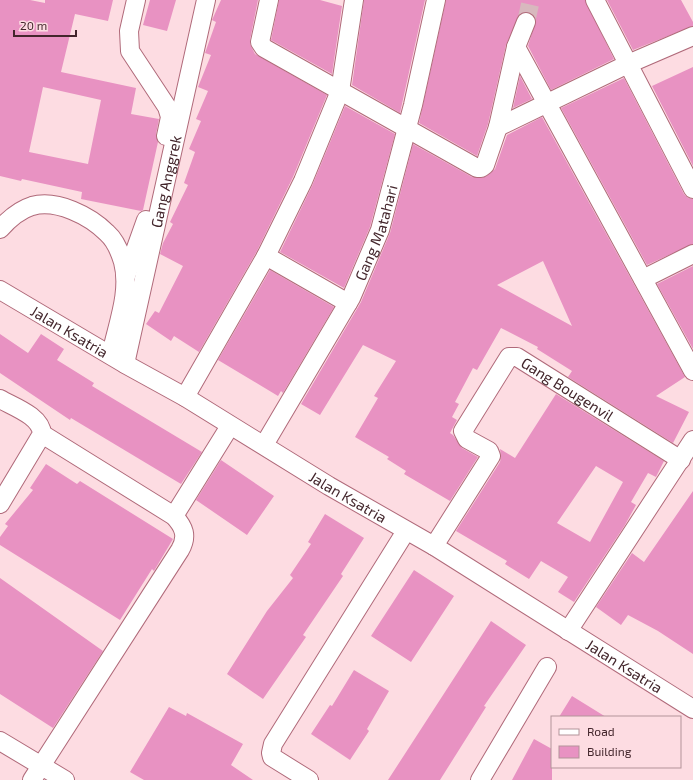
<svg xmlns="http://www.w3.org/2000/svg" width="693" height="780" viewBox="0 0 693 780" font-family="'Exo 2',sans-serif">
<style>
.building{fill:#e892c2;fill-rule:evenodd}
.lines{fill:none;stroke-linecap:round;stroke-linejoin:round}
.street-tunnel{stroke:#d8b8be;stroke-width:18;stroke-dasharray:18 9;stroke-linecap:butt}
.street-casing{stroke:#b06a7a;stroke-width:20}
.street{stroke:#fff;stroke-width:18}
.labels{text-anchor:middle;dominant-baseline:central;stroke-width:3.5;stroke-linejoin:round;paint-order:stroke}
.street-label{font-size:15px;fill:#43262c;stroke:#fddce2}
</style>
<rect width="100%" height="100%" fill="#fddce2"/>
<path class="building" d="M 0,0 L 30,0 L 45,3 L 45,0 L 113,0 L 108,21 L 75,14 L 61,72 L 136,88 L 131,114 L 159,119 L 156,134 L 158,142 L 143,210 L 141,211 L 81,199 L 82,192 L 22,179 L 21,181 L 0,176 ZM 43,87 L 101,100 L 88,164 L 29,152 Z
M 150,0 L 176,0 L 167,31 L 143,25 Z
M 221,0 L 258,0 L 250,40 L 250,44 L 255,54 L 327,95 L 293,177 L 257,251 L 199,352 L 174,336 L 171,341 L 146,324 L 155,311 L 159,313 L 183,266 L 160,254 L 163,243 L 173,224 L 170,222 L 188,185 L 184,183 L 195,152 L 189,149 L 201,121 L 196,119 L 208,91 L 198,87 L 211,55 L 205,53 L 216,22 L 212,20 Z
M 279,0 L 320,0 L 342,6 L 332,74 L 271,40 Z
M 364,0 L 425,0 L 400,113 L 352,85 Z
M 446,0 L 585,0 L 614,59 L 551,90 L 528,46 L 536,20 L 534,15 L 530,12 L 520,14 L 506,45 L 488,124 L 477,156 L 419,123 Z
M 607,0 L 681,0 L 693,22 L 693,26 L 633,50 Z
M 693,67 L 693,166 L 652,86 Z
M 520,76 L 532,99 L 513,108 Z
M 624,78 L 684,194 L 688,198 L 693,199 L 693,244 L 647,265 L 561,108 Z
M 345,106 L 395,134 L 370,227 L 344,288 L 280,252 L 312,186 Z
M 542,117 L 685,377 L 656,396 L 689,412 L 673,443 L 568,377 L 572,371 L 537,349 L 538,347 L 501,328 L 477,370 L 473,368 L 455,402 L 459,404 L 452,417 L 457,420 L 450,433 L 453,435 L 462,448 L 478,457 L 450,501 L 404,474 L 406,471 L 387,459 L 389,457 L 355,437 L 378,398 L 374,396 L 396,361 L 363,345 L 320,415 L 301,404 L 361,302 L 390,233 L 413,144 L 472,177 L 481,178 L 487,176 L 495,169 L 507,135 ZM 543,261 L 572,326 L 497,285 Z
M 693,266 L 693,349 L 657,284 Z
M 270,270 L 334,307 L 283,393 L 281,391 L 278,396 L 218,360 Z
M 0,334 L 28,353 L 41,334 L 64,349 L 57,360 L 94,383 L 92,386 L 202,452 L 181,484 L 71,418 L 70,420 L 0,373 Z
M 556,394 L 664,461 L 656,477 L 648,473 L 631,502 L 636,505 L 625,525 L 574,602 L 558,592 L 568,577 L 541,561 L 529,579 L 505,564 L 507,561 L 456,531 L 500,462 L 501,457 L 500,449 L 515,458 ZM 596,466 L 623,482 L 590,542 L 557,523 Z
M 221,460 L 274,496 L 247,535 L 196,500 Z
M 46,464 L 77,484 L 80,481 L 173,539 L 154,571 L 152,569 L 120,620 L 0,545 L 0,537 L 8,526 L 5,524 L 33,490 L 30,488 Z
M 693,491 L 693,654 L 658,631 L 628,615 L 621,625 L 596,607 L 632,553 L 644,562 Z
M 325,514 L 364,538 L 341,574 L 343,576 L 303,635 L 306,637 L 263,699 L 227,674 L 267,611 L 293,578 L 290,575 L 311,544 L 308,542 Z
M 414,570 L 454,596 L 411,662 L 371,636 Z
M 0,578 L 103,651 L 53,728 L 0,694 Z
M 491,621 L 526,645 L 484,706 L 486,707 L 440,780 L 388,780 Z
M 354,670 L 389,691 L 367,729 L 369,731 L 350,760 L 311,734 L 330,705 L 332,706 Z
M 572,696 L 606,717 L 559,717 Z
M 169,707 L 186,716 L 187,713 L 243,744 L 231,765 L 253,780 L 144,780 L 130,772 Z
M 534,739 L 552,749 L 552,780 L 512,780 Z"/>
<g class="lines">
<path class="street-tunnel" d="M 526,22 L 531,0"/>
<g class="street-casing">
<g id="street">
<path d="M 136,0 L 129,31 L 130,51 L 167,107 L 170,117 L 166,136"/>
<path d="M 269,0 L 260,42 L 264,48 L 477,168 L 481,168 L 485,165 L 498,127 L 516,47 L 526,22"/>
<path d="M 595,0 L 693,189"/>
<path d="M 516,47 L 693,371"/>
<path d="M 498,127 L 628,64 L 693,36"/>
<path d="M 0,229 C 9,219 19,210 32,206 C 57,199 90,216 107,233 C 115,240 120,252 123,262 C 131,292 117,325 111,355"/>
<path d="M 266,256 L 348,303"/>
<path d="M 126,276 L 146,220"/>
<path d="M 643,279 L 693,254"/>
<path id="s1" d="M 0,290 L 125,364 L 185,397 L 329,486 L 434,546 L 693,709"/>
<path id="s2" d="M 125,364 L 206,0"/>
<path d="M 185,397 L 266,256 L 303,181 L 340,91 L 354,0"/>
<path d="M 0,399 C 14,407 41,416 42,434 L 0,504"/>
<path id="s3" d="M 264,445 L 351,298 L 380,230 L 413,105 L 436,0"/>
<path d="M 174,516 L 230,426"/>
<path id="s4" d="M 434,546 L 491,456 L 489,451 L 467,439 L 463,431 L 509,357 L 517,357 L 681,460"/>
<path d="M 568,631 L 693,440"/>
<path d="M 0,741 L 65,780"/>
<path d="M 32,780 L 180,550 C 188,536 184,527 174,516 L 42,434"/>
<path d="M 309,780 L 272,757 L 271,753 L 273,744 L 406,531"/>
<path d="M 480,780 L 547,667"/>
</g>
</g>
<use href="#street" class="street"/>
</g>
<g class="labels">
<g class="street-label">
<text stroke="none"><textPath href="#s2" startOffset="187">Gang Anggrek</textPath></text>
<text stroke="none"><textPath href="#s3" startOffset="241">Gang Matahari</textPath></text>
<text stroke="none"><textPath href="#s1" startOffset="81">Jalan Ksatria</textPath></text>
<text stroke="none"><textPath href="#s4" startOffset="301">Gang Bougenvil</textPath></text>
<text stroke="none"><textPath href="#s1" startOffset="405">Jalan Ksatria</textPath></text>
<text stroke="none"><textPath href="#s1" startOffset="729">Jalan Ksatria</textPath></text>
</g>
</g>
<rect x="551" y="716" width="130" height="52" fill="#fddce2" stroke="#b39399"/>
<rect x="559" y="729" width="20" height="6" fill="#ffffff" stroke="#b39399"/>
<text x="587" y="736" font-size="12" fill="#43262c">Road</text>
<rect x="559" y="746" width="20" height="12" fill="#e892c2" stroke="#b39399"/>
<text x="587" y="756" font-size="12" fill="#43262c">Building</text>
<path d="M14 30v6h62v-6" fill="none" stroke="#43262c" stroke-width="2"/>
<text x="20" y="30" font-size="12" fill="#43262c" stroke="#fddce2" stroke-width="3" paint-order="stroke">20 m</text>
</svg>
